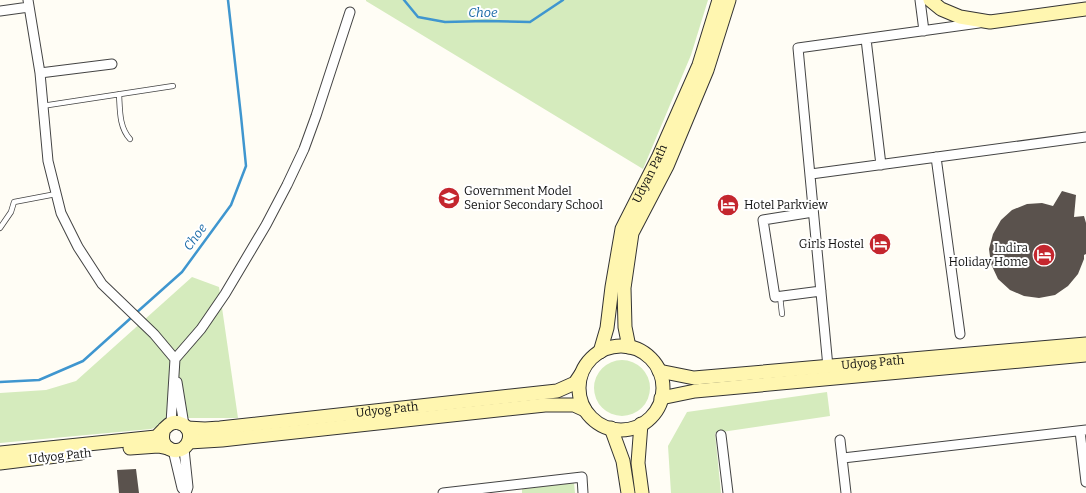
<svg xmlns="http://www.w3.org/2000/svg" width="1086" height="493" viewBox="0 0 1086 493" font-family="Bitter,serif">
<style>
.green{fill:#d5ebbd}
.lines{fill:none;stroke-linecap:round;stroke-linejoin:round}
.stream{stroke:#3f96cf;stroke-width:2.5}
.building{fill:#5a524d}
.lane-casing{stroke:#444;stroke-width:6}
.street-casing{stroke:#444;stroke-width:11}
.secondary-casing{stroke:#333;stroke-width:15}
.lane{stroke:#fff;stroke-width:4.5}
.street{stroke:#fff;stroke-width:9}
.secondary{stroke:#fff6b0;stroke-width:13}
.labels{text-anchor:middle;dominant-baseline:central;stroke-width:4;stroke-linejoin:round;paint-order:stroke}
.street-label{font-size:12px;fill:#111;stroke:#fff}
.poi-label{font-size:12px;fill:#111;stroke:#fff;text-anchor:start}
.water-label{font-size:13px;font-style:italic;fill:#1768a6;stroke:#fff}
</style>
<rect width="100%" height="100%" fill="#fffdf5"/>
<path class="green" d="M 366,0 L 708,0 L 691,55 L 643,169 L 366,1 Z
M 192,277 L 219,287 L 238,418 L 182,418 L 151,429 L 0,443 L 0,393 L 46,390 L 76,381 Z
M594 388a28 28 0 1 1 56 0a28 28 0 1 1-56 0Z
M 827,392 L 830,416 L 715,433 L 721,493 L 671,493 L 668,446 L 687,412 Z
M 574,483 L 575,493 L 522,493 L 522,489 Z"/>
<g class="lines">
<path class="stream" d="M 404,0 L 418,17 L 445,22 L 486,21 L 530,22 L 563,0
M 136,313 L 182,272 L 231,205 L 246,166 L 241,116 L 228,0
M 0,382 L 39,380 L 83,361 L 132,317"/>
</g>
<path class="building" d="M 1062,191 L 1076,195 L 1074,217 L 1084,216 L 1086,223 L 1086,254 L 1084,255 L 1084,259 L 1078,274 L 1068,286 L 1055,295 L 1039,298 L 1024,296 L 1010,290 L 998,279 L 991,264 L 989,249 L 993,234 L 1001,220 L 1012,210 L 1027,204 L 1042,203 L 1053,206 Z
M 136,469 L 139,493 L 119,493 L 117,470 Z"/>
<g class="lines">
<g class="lane-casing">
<path id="lane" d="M 119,94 C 120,110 119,127 130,139
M 42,106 L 173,86
M 0,228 L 11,212 L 14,202 L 56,194
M 780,296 L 782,314"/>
</g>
<g class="street-casing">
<path id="street" d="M 28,0 L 40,73 L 48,161 L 61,213 L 78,247 L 102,284 L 154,334 L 175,359 L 171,423
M 920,0 L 924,31
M 0,11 L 29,7
M 866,39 L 881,165
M 40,73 L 112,64
M 936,157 L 960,334
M 811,174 L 1086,137
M 813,212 L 763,220 L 775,297 L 821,291
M 175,359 L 201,329 L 225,294 L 266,225 L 287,185 L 304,149 L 316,116 L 350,12
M 828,367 L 798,48 L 979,23
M 177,382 L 184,425
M 1080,431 L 1086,482
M 721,435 L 728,493
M 840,440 L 846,493
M 184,449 L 188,487 L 186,493
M 173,450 L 182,488 L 186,493
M 843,458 L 1086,430
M 443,493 L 582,477 L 583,493"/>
</g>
<g class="secondary-casing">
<g id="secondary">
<path d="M 930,0 L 941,9 L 960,17 L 990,22 L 1086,9"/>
<circle cx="621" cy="388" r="42"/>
<path d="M 629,347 L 625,327 L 624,288 L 632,233 L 667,166 L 707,70 L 729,0"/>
<path id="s1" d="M 600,352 L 607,328 L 612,287 L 622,229 L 658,158 L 699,65 L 719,0"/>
<path id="s2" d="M 659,371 L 694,378 L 1086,344"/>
<path d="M 661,398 L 695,391 L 1086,355"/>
<path d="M 641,424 L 638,463 L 642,493"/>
<path id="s3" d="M 187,428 L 205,429 L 220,428 L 557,391 L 575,383 L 581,374"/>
<path d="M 611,428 L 623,461 L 628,493"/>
<path d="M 189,442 L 222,440 L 545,405 L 574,405 L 585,410"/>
<path d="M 130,448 L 158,446 L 168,448"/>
<path d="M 0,453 L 156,437 C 161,433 165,427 170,424 C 173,422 176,422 179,423 C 197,427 190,455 172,450 C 162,447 161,437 164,429"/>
<path d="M 0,463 L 81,453"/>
</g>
</g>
<use href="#lane" class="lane"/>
<use href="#street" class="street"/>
<use href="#secondary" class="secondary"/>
</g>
<defs>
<g id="school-disc" transform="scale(1.15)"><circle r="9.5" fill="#c4262e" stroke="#fff"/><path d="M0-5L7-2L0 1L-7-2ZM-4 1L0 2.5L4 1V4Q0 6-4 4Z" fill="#fff"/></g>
<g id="hotel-disc" transform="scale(1.15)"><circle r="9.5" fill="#c4262e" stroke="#fff"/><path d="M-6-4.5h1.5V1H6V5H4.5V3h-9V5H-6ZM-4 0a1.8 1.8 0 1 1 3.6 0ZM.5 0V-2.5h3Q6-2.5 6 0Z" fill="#fff"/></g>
</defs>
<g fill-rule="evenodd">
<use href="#school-disc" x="449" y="198"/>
<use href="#hotel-disc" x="728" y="205"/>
<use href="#hotel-disc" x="880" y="244"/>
<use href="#hotel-disc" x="1044" y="255"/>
</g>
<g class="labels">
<g class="street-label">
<text stroke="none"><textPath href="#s1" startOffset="187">Udyan Path</textPath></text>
<text stroke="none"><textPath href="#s2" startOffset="215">Udyog Path</textPath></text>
<text stroke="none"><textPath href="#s3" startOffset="201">Udyog Path</textPath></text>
<text transform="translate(60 456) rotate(-6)">Udyog Path</text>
</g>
<g class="poi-label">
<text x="464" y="191">Government Model<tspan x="464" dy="14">Senior Secondary School</tspan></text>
<text x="744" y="205">Hotel Parkview</text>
<text x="864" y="244" text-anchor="end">Girls Hostel</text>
<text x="1028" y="248" text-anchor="end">Indira<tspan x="1028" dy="14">Holiday Home</tspan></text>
</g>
<g class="water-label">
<text x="483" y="12">Choe</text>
<text transform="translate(195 237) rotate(-54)">Choe</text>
</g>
</g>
</svg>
